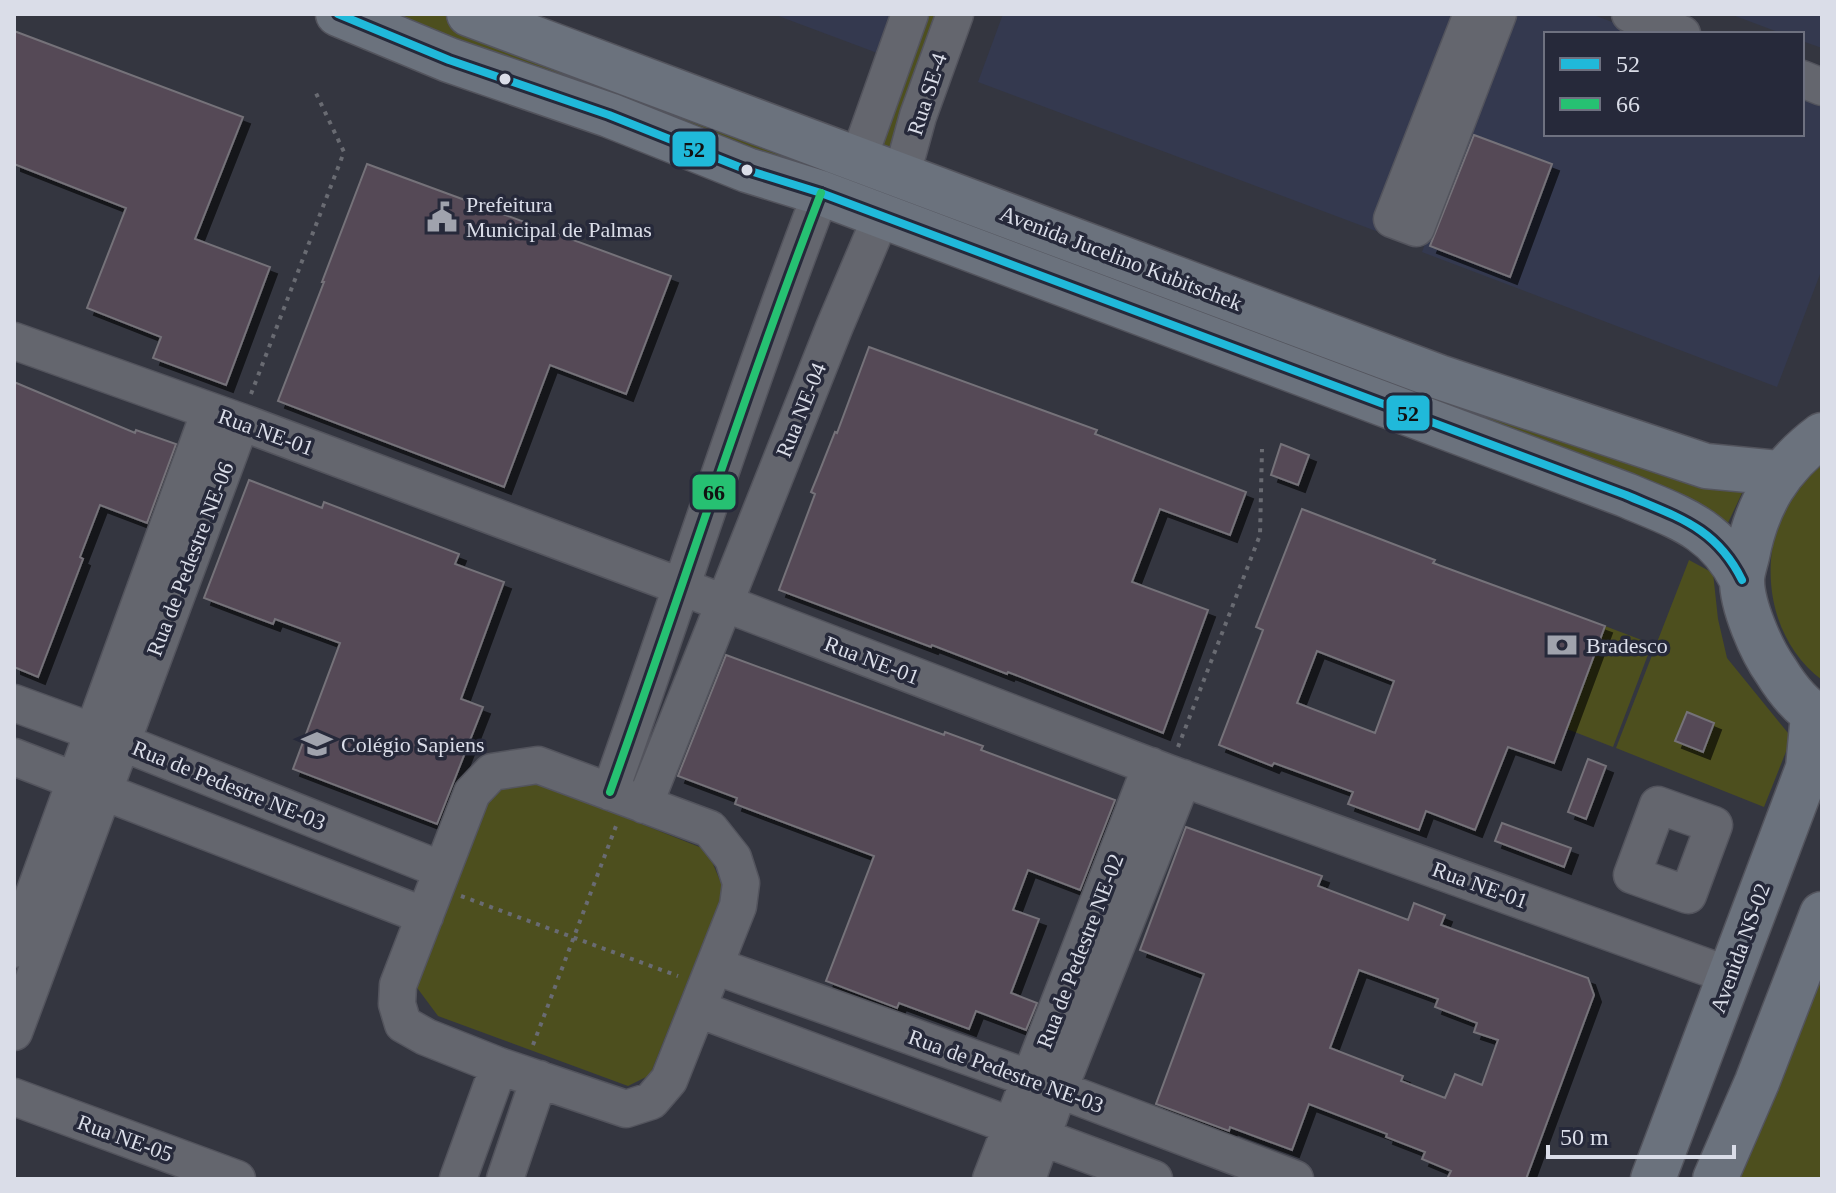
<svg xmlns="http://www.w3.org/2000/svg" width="1836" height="1193" viewBox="0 0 1836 1193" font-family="Georgia,serif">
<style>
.built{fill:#34394f}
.green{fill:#4d4f1e}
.building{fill:#544957;stroke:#757279;stroke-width:2;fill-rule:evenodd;filter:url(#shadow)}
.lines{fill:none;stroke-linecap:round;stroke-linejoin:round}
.minor-casing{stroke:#53545d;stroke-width:39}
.major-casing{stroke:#53545d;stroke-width:47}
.path{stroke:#696b72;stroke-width:4;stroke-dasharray:4 6;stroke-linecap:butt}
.minor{stroke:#64666e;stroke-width:36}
.major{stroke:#6b727d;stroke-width:44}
.bus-1-casing{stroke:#26293a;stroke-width:14}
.bus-2-casing{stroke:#26293a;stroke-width:14}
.bus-1{stroke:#20b9da;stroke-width:8}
.bus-2{stroke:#26c172;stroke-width:8}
.bus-dot{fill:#dadde8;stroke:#26293a;stroke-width:3}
.labels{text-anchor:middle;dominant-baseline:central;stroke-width:7;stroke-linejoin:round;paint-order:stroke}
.street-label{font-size:22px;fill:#dadde8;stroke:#26293a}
.poi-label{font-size:22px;fill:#dadde8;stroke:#26293a;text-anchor:start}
.line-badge{stroke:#26293a;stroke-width:3}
.pale-badge-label{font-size:22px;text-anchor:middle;font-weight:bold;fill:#111}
</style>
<defs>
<filter id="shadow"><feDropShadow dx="7" dy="7" stdDeviation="0" flood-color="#0009"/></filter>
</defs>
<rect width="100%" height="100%" fill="#343640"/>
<path class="built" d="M 773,14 L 895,14 L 880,54 Z
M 1003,14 L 1457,14 L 1376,231 L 978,82 Z
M 1512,14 L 1591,14 L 1644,34 L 1546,34 L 1546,134 L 1802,134 L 1802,94 L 1822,102 L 1822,269 L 1777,387 L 1422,252 Z
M 1730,14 L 1822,14 L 1822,48 L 1802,41 L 1802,34 L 1783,34 Z"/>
<path class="green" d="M 390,14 L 444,14 L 1690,481 L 1742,491 L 1742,493 L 1727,525 L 1683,499 Z
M 915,14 L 948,14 L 896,153 L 868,142 Z
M 1822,462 L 1822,680 C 1765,637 1756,553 1792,494 C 1799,482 1812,472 1822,462 Z
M 1689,560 L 1713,573 L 1718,619 L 1727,658 L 1788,733 L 1789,744 L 1764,807 L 1616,748 Z
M 1605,626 L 1652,644 L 1613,747 L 1567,729 Z
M 528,779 L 707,850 L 724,890 L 650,1075 L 628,1086 L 438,1016 L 415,985 L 485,796 Z
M 1822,953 L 1822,1179 L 1737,1179 Z"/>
<path class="building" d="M 14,31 L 243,117 L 195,239 L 270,267 L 226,385 L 153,358 L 161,337 L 87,308 L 126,208 L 14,164 Z
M 1474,135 L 1552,164 L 1510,277 L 1430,246 Z
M 367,164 L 671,276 L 626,394 L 550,365 L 504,487 L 278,401 L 324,282 L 322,282 Z
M 869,347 L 1097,430 L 1095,434 L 1246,492 L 1230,535 L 1160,509 L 1132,582 L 1208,610 L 1163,733 L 1008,672 L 1007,674 L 932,645 L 931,647 L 779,590 L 815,494 L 811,492 L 818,475 L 835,432 L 837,433 Z
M 14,382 L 135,433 L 136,430 L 176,444 L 147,523 L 100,505 L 80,557 L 83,559 L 38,677 L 14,667 Z
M 1281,444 L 1309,455 L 1298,485 L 1271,475 Z
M 249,480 L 322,508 L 324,502 L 459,554 L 455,564 L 504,582 L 461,699 L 483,707 L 437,824 L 293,769 L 340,643 L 275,619 L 273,624 L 204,598 Z
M 1302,509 L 1435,560 L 1433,563 L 1605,626 L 1554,763 L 1508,747 L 1475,830 L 1426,811 L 1419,830 L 1348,804 L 1353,792 L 1274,763 L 1272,766 L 1219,745 L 1263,630 L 1256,627 ZM 1317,651 L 1394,681 L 1375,733 L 1297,703 Z
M 726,655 L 944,735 L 945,732 L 983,746 L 981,750 L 1115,800 L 1080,890 L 1028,870 L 1013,910 L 1039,919 L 1011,993 L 1037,1003 L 1026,1030 L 976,1011 L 969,1029 L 899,1003 L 897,1008 L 826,981 L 874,856 L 735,804 L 737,798 L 678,776 Z
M 1687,712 L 1714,723 L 1703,752 L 1675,741 Z
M 1588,759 L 1606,766 L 1586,819 L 1568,812 Z
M 1502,823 L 1571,848 L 1564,867 L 1495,841 Z
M 1186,827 L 1322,876 L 1318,886 L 1408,920 L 1414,903 L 1445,915 L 1441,925 L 1588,978 L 1594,995 L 1526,1179 L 1447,1179 L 1451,1171 L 1422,1159 L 1425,1152 L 1386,1137 L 1387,1134 L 1309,1104 L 1292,1150 L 1230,1127 L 1229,1131 L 1156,1104 L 1204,974 L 1140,950 ZM 1359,970 L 1438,999 L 1435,1007 L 1477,1023 L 1474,1032 L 1498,1040 L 1482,1085 L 1455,1074 L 1445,1098 L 1401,1081 L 1403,1076 L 1330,1048 Z"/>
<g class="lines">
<g class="minor-casing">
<path id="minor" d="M 1472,14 L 1392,219 L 1416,228 L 1498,14
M 1630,14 L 1682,34
M 1802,79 L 1822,87
M 858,160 L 910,14
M 902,174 L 918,116 L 955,14
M 14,341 L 241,422 L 669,582 L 1168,773 L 1731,976
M 14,703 L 121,742 L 442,870
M 14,757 L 425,916
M 538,765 L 710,829 L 733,858 L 741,883 L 738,906 L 669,1080 L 651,1101 L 626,1109 L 499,1066 L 426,1037 L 403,1024 L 397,1004 L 398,985 L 472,793 L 492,772 Z
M 610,792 C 681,593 745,391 821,193
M 644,805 L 834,328 L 881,217
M 1658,805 L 1714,825 L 1688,895 L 1632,875 Z
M 14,949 L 210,411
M 715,966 L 1031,1079 L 1295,1179
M 698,1009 L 1154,1179
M 14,1032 L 241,422
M 14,1097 L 237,1179
M 458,1179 L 499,1066
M 505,1179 L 539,1079
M 991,1179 L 1151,766
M 1027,1179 L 1059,1089 L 1183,778"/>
</g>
<g class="major-casing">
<path id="major" d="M 338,14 L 449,60 L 609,115 L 747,170 L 821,193 L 1626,495 C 1677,517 1716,527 1742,580
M 469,14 L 1439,377 L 1706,466 L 1780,473
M 1822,435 C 1779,467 1757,504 1747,556 C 1745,564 1742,573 1742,580 C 1742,606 1761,650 1776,671 C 1787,689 1803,709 1822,719
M 1653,1179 L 1808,768 L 1813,715
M 1715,1179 L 1757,1082 L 1822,914"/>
</g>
<path class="path" d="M 251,394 L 344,152 L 314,89
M 1178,747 L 1260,535 L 1262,449
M 461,896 L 678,976
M 533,1045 L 616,826"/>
<use href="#minor" class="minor"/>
<use href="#major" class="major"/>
<g class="bus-1-casing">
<path id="bus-1" d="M 338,14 L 449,60 L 609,115 L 747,170 L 821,193 L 1626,495 C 1677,517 1716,527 1742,580"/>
</g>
<g class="bus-2-casing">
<path id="bus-2" d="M 610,792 C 681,593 745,391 821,193"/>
</g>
<use href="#bus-1" class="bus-1"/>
<use href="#bus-2" class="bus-2"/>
</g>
<defs>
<g id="civic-bare" transform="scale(2.4)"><path d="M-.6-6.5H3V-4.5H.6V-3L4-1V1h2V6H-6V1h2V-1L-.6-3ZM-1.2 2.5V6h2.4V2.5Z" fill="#a0a3ad" stroke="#26293a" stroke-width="2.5" paint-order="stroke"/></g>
<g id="bank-bare" transform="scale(2.4)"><path d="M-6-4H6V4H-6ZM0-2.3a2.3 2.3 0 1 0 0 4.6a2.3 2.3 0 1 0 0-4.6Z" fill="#a0a3ad" stroke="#26293a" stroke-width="2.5" paint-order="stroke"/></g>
<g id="school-bare" transform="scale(2.4)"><path d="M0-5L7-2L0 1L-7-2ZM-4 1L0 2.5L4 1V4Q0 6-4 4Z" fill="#a0a3ad" stroke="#26293a" stroke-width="2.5" paint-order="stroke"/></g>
</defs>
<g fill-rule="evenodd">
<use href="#civic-bare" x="442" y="217"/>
<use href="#bank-bare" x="1562" y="645"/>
<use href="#school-bare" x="317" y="744"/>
</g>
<g class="bus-dot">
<circle cx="505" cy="79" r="7"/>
<circle cx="747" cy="170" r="7"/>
</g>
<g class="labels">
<g class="street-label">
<text transform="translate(927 94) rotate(-72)">Rua SE-4</text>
<text transform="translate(1121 258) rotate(21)">Avenida Jucelino Kubitschek</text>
<text transform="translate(801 410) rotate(-68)">Rua NE-04</text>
<text transform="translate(266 432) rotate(20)">Rua NE-01</text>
<text transform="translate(190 559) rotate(-69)">Rua de Pedestre NE-06</text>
<text transform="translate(872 660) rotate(21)">Rua NE-01</text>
<text transform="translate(229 785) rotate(22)">Rua de Pedestre NE-03</text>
<text transform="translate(1480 885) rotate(20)">Rua NE-01</text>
<text transform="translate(1740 948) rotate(-70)">Avenida NS-02</text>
<text transform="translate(1080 951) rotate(-69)">Rua de Pedestre NE-02</text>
<text transform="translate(1006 1071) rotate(20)">Rua de Pedestre NE-03</text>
<text transform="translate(125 1138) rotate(20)">Rua NE-05</text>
</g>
<g class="poi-label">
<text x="466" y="204">Prefeitura<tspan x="466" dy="25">Municipal de Palmas</tspan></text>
<text x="1586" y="645">Bradesco</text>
<text x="341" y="744">Colégio Sapiens</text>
</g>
</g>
<g class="line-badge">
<rect x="671" y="130" width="46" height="38" rx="8" fill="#20b9da"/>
<rect x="1385" y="394" width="46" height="38" rx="8" fill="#20b9da"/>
<rect x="691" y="473" width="46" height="38" rx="8" fill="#26c172"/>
</g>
<g class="pale-badge-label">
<text x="694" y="157">52</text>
<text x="1408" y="421">52</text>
<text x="714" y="500">66</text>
</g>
<rect width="1836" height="1193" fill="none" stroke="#dadde8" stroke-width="32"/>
<rect x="1544" y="32" width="260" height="104" fill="#26293a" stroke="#6e7180" stroke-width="2"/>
<rect x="1560" y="58" width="40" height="12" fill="#20b9da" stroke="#6e7180" stroke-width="2"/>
<text x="1616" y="72" font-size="24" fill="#dadde8">52</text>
<rect x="1560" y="98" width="40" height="12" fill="#26c172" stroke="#6e7180" stroke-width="2"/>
<text x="1616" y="112" font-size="24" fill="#dadde8">66</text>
<path d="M1548 1145v12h186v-12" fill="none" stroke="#dadde8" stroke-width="4"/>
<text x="1560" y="1145" font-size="24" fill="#dadde8" stroke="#26293a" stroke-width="6" paint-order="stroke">50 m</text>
</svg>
